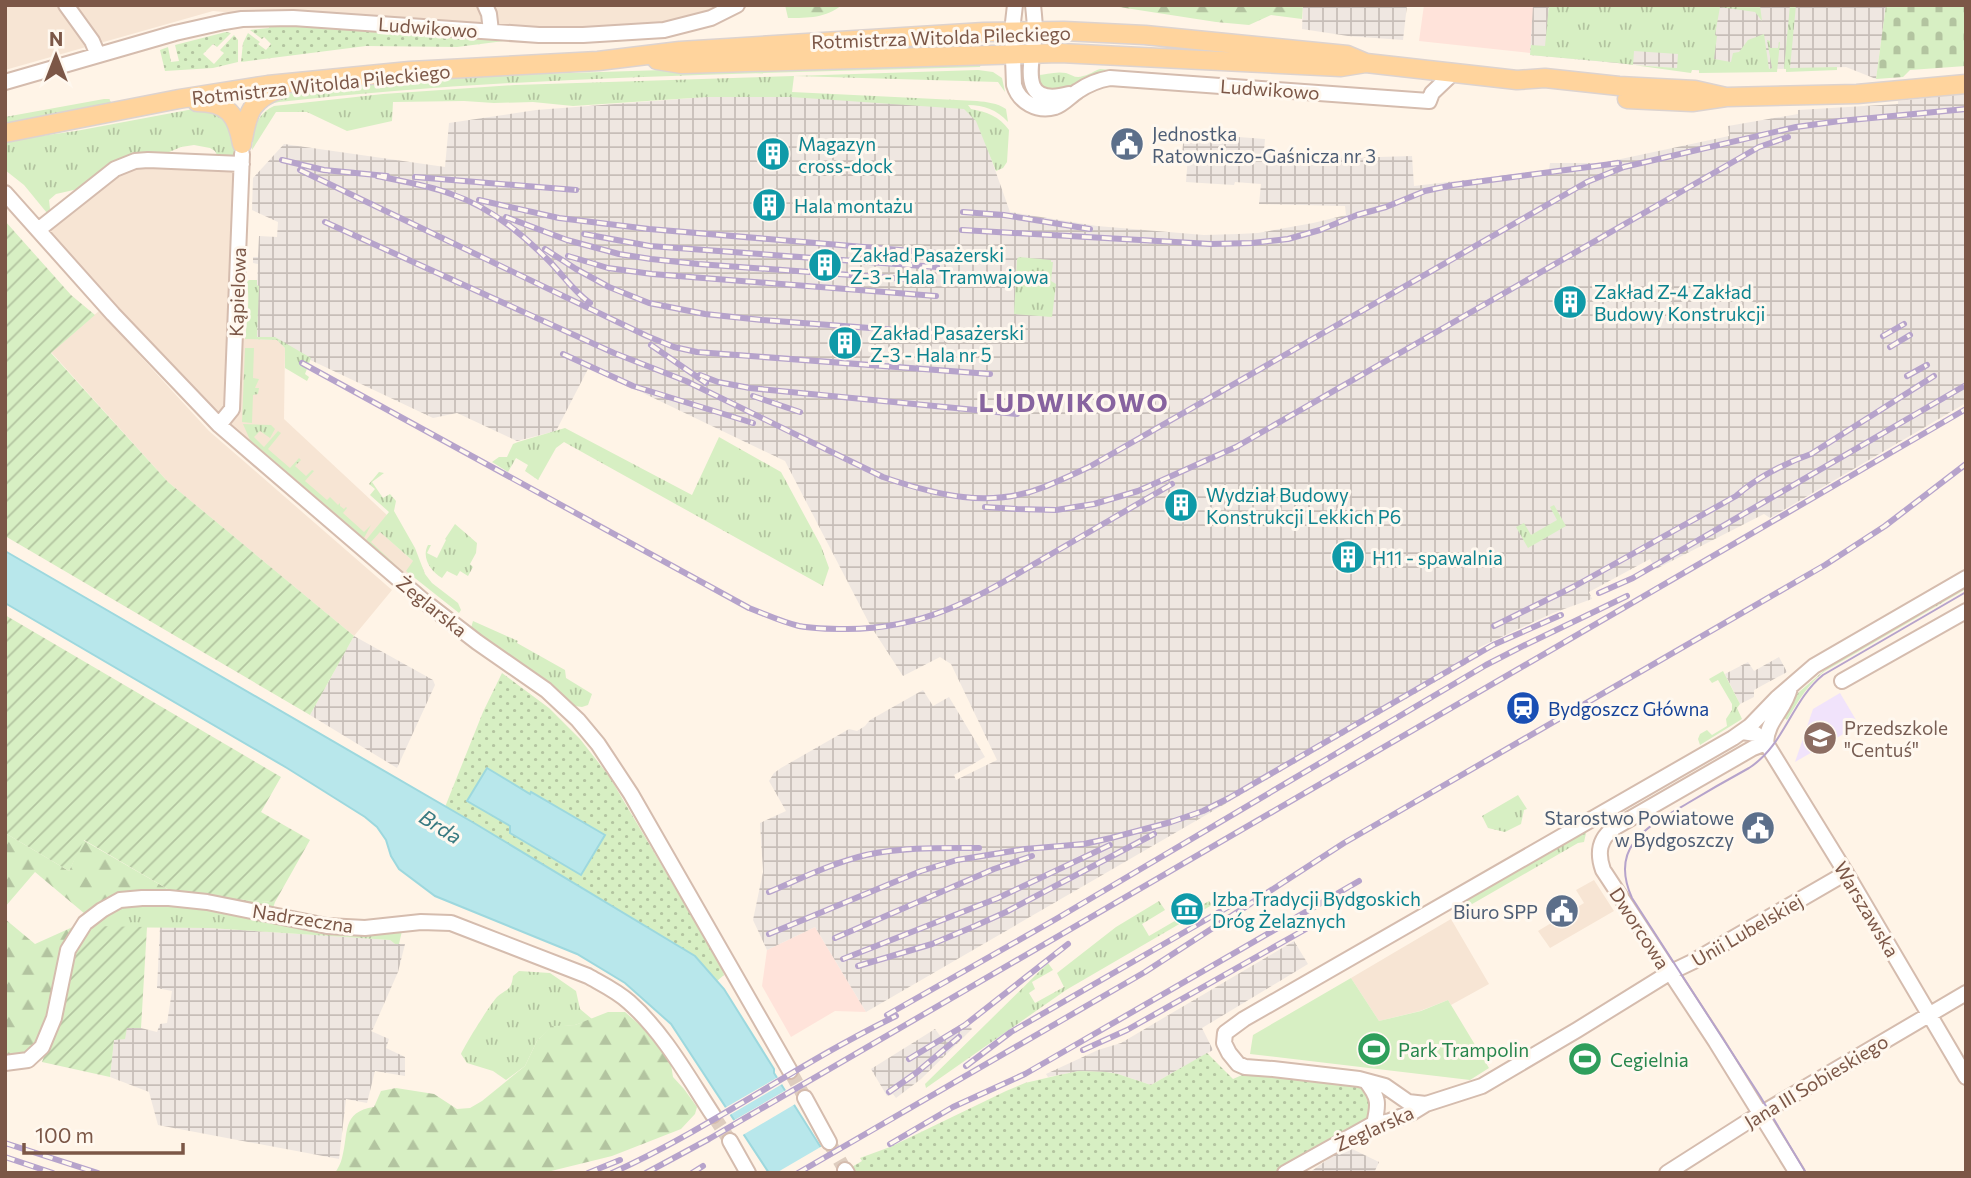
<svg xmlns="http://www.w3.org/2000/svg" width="1971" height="1178" viewBox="0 0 1971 1178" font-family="Commissioner,sans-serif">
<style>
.residential{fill:#f7e5d4}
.commercial{fill:#ffe3da}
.industrial{fill:url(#industrial-grid)}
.education{fill:#f1e3fb}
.grass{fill:url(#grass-tufts);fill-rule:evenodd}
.forest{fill:url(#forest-firs)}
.cemetery{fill:url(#cemetery-stones)}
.park{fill:url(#park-dots)}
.garden{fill:url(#garden-furrows)}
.pitch{fill:#d7efc3}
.water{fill:#b8e7eb;stroke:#9dd8de;stroke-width:2}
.pier{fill:#fff4e7}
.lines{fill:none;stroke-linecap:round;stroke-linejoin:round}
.minor-tunnel{stroke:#decdbf;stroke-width:14;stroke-dasharray:14 7;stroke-linecap:butt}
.minor-casing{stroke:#d5bcae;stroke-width:18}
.major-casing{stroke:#ddd3cf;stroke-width:21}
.minor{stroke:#fff;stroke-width:14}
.major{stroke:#ffd49d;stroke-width:18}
.tram{stroke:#b6a3cb;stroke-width:2}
.rail-casing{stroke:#b6a3cb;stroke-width:6}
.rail{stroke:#fff8ef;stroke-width:3.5;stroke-dasharray:10;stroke-linecap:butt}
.labels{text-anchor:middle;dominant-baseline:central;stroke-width:6;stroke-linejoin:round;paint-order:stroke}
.street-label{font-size:19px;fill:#7c5747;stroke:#fff8ef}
.service-label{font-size:19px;fill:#4e5e75;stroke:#fff8ef;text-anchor:end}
.culture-label{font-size:19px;fill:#0d838f;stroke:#fff8ef;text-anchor:start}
.transit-label{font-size:19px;fill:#164399;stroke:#fff8ef;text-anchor:start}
.education-label{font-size:19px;fill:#785e54;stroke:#fff8ef;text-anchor:start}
.leisure-label{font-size:19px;fill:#27864d;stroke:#fff8ef;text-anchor:start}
.water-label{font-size:21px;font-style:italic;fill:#397b82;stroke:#fff8ef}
.district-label{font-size:26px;font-weight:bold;letter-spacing:2px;fill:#87639f;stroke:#fff8ef}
</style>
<defs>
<pattern id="industrial-grid" width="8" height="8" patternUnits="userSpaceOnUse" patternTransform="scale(1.75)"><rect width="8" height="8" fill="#efe7e1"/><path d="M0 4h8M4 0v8" fill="none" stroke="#c7beb8"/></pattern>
<pattern id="grass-tufts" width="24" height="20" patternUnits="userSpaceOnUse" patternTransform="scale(1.75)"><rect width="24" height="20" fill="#d7efc3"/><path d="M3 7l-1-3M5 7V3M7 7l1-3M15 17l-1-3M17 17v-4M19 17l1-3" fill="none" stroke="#b3c4a0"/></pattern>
<pattern id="forest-firs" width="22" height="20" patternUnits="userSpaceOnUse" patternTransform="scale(1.75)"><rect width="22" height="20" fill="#d7efc3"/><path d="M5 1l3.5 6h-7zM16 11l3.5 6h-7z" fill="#b3c4a0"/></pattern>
<pattern id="cemetery-stones" width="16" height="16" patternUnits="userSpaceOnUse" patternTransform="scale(1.75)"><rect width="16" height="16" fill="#d7efc3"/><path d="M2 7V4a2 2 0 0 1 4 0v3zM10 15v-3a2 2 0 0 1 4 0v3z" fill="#b3c4a0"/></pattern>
<pattern id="park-dots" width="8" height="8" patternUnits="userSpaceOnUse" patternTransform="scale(1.75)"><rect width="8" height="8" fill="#d7efc3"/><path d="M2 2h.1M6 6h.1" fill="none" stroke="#b3c4a0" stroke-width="1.8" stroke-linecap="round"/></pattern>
<pattern id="garden-furrows" width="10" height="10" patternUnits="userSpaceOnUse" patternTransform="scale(1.75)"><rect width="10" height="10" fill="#d7efc3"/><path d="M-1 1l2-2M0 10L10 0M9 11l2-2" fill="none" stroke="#b3c4a0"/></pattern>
</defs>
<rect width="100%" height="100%" fill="#fff4e7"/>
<path class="residential" d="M 5,5 L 737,5 L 641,33 L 293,18 L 213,11 L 5,70 Z
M 242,164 L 235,338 L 277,340 L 285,348 L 284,419 L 387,515 L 377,529 L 414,562 L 414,581 L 236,429 L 160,356 L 44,226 L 123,165 Z
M 99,311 L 209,431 L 392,590 L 354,636 L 168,482 L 51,352 Z
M 1594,880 L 1614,911 L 1550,948 L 1538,931 L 1584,903 L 1576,890 Z
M 1451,919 L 1489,984 L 1451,1005 L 1448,1000 L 1420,1011 L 1379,1021 L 1351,978 Z"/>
<path class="commercial" d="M 1424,5 L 1535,5 L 1530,53 L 1419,41 Z
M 815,927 L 866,1012 L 835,1011 L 791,1037 L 762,986 L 767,950 Z"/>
<path class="industrial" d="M 1303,5 L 1407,5 L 1403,40 L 1348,36 L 1302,29 Z
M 1533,5 L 1886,5 L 1876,79 L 1846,67 L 1704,71 L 1530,55 Z
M 1966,94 L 1966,403 L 1770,518 L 1764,514 L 1656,569 L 1650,559 L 1589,592 L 1592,599 L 1553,613 L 1478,648 L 1482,655 L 866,1012 L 815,927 L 767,950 L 753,920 L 763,872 L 760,823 L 786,811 L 769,781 L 774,773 L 781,768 L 849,729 L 857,731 L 865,726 L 870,720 L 923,690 L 933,706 L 949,697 L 985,757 L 954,775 L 956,780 L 997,760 L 951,664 L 940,657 L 903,676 L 870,625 L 785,461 L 589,367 L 556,431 L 517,441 L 457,413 L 433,418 L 285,348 L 277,340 L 255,339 L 258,264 L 253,263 L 253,257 L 258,257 L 259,236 L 277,237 L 278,222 L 252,210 L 253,178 L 284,144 L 445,167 L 449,123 L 536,110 L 707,97 L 791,96 L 966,103 L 978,122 L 1010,212 L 1097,226 L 1204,235 L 1238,234 L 1258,233 L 1313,223 L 1346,215 L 1345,206 L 1259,204 L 1261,184 L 1235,182 L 1234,185 L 1186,182 L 1188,156 L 1182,155 L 1184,133 L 1265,139 L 1264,151 L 1346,158 L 1412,156 L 1414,186 L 1549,170 L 1550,163 L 1602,163 L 1729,136 L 1728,126 L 1798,114 L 1798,110 L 1898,104 L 1898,101 Z
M 354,636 L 433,680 L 435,685 L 397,768 L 310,715 Z
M 1779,657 L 1787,672 L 1754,690 L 1754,697 L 1740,704 L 1725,674 L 1748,662 L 1754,671 Z
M 160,927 L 209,928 L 390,940 L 395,944 L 405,944 L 398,972 L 373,1029 L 371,1031 L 389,1039 L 386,1048 L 405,1057 L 405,1076 L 375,1071 L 367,1103 L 346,1099 L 339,1159 L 158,1125 L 149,1092 L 110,1077 L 114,1039 L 127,1028 L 141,1028 L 157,1032 L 160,1024 L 167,1023 L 172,991 L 157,988 Z
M 1294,941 L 1308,964 L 1202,1028 L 1213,1050 L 1151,1085 L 1118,1074 L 1106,1072 L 1079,1071 L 1048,1077 L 1046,1074 L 1098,1050 L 1121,1043 Z
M 966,1021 L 972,1029 L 921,1079 L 896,1098 L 893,1094 L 887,1096 L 871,1069 L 935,1029 L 941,1037 Z
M 1346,1146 L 1379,1162 L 1374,1173 L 1309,1173 Z"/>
<path class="education" d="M 1840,693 L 1859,725 L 1795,762 L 1813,709 Z"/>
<path class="grass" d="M 1549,5 L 1760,5 L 1762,21 L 1755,12 L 1720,7 L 1715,35 L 1717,36 L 1714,59 L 1731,62 L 1733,53 L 1739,52 L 1748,40 L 1764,34 L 1769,69 L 1772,68 L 1767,40 L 1770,41 L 1770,48 L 1778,48 L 1779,42 L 1780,42 L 1777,72 L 1699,73 L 1699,70 L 1692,70 L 1691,73 L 1619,63 L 1530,55 L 1531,45 L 1545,46 ZM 1634,51 L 1678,54 L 1677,68 L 1633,65 Z
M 1790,5 L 1796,5 L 1790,68 L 1837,67 L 1837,70 L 1786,72 L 1786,69 L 1784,69 Z
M 982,60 L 980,67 C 746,74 512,76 279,102 C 256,105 250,126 250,146 L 248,144 L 250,120 L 263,103 L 278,95 L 314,90 L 372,84 L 474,76 Z
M 1100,69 L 1111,70 L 1114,73 L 1096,73 L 1060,92 L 1042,88 L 1036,75 C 1046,75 1055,71 1066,73 C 1072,75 1076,79 1083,76 C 1089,75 1094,71 1100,69 Z
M 978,70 L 993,72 L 1002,78 L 1005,92 L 998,82 L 794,76 L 792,92 L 977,101 C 987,102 997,103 1006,109 L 1008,122 C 997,110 984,105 968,105 L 971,109 C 987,112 999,116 1009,130 L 1007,162 L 1003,168 L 996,171 L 976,121 L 964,109 L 791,97 L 707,97 L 573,106 L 533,102 L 494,103 L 464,101 L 393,102 L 392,121 L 347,131 L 307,112 L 276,112 L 252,150 C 253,131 255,115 274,106 L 383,94 L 515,85 Z
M 104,99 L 109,99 L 111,102 L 90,110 L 5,126 L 5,117 Z
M 204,107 L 213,107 L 237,133 L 236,152 L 233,157 L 219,159 L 215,151 L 210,148 L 194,145 L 181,147 L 162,155 L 149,153 L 129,158 L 78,189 L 56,194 L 49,200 L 50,209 L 47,213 L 24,185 L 5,170 L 5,141 L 76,131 Z
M 1019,257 L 1051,260 L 1051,262 L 1053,262 L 1051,281 L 1056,284 L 1052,317 L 1014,314 L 1017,259 Z
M 249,280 L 257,280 L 257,285 L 259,286 L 257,337 L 275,337 L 311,358 L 305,374 L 309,377 L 307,381 L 285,368 L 285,348 L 277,340 L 245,339 C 247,320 250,302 247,282 Z
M 245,348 L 254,348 L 253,378 L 259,379 L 255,388 L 259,388 L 258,394 L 253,395 L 252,423 L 242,422 Z
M 243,424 L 271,425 L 275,429 L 270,438 L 260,431 L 254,437 L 264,447 L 278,431 L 281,433 L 268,449 L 290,468 L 299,458 L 301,460 L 295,466 L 306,476 L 312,470 L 314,471 L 305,481 L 327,500 L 330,497 L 338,505 L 340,503 L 340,506 L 344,509 L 346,507 L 347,508 L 343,513 L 364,532 L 371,525 L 364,538 L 250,440 Z
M 565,428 L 692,495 L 719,437 L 781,472 L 821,546 L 829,568 L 823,586 L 564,442 L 556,448 L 538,480 L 525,471 L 528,465 L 516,458 L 508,472 L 492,462 L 499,457 L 507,457 L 513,444 L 518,442 Z
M 379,472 L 384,473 L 372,482 L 383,498 L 390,494 L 396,501 L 394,511 L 415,548 L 425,574 L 432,583 L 458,603 L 461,610 L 459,613 L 406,571 L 413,561 L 380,532 L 371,542 L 400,569 L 366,540 L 389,512 L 370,495 L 375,489 L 369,484 Z
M 1554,505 L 1566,526 L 1528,548 L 1516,527 L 1524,523 L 1531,535 L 1557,520 L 1550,507 Z
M 455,524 L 477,543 L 476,553 L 470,564 L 473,567 L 468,576 L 460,571 L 457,576 L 447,571 L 442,578 C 431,571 421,558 428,545 L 431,545 L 427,553 L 437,558 L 446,540 L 445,539 Z
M 1966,587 L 1966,589 L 1825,671 C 1808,684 1798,701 1787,720 L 1781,715 L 1799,692 L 1833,663 Z
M 473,621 L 518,641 L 517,643 L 565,670 L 566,678 L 592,694 L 588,705 L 582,707 L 575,706 L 535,672 L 474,632 L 471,628 Z
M 1723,671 L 1740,704 L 1737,708 L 1742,719 L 1700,745 L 1698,739 L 1700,734 L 1707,730 L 1712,735 L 1727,726 L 1726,719 L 1732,710 L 1732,704 L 1718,680 L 1712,683 L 1709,679 Z
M 1518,795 L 1527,809 L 1524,810 L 1521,824 L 1505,832 L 1488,828 L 1482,816 Z
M 1587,829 L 1584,842 L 1578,843 L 1467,907 L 1464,907 L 1462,904 L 1462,902 Z
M 178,895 L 275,902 L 271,914 L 288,918 L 404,922 L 399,944 L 395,944 L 390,940 L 209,928 L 84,927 L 102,909 Z
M 1159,901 L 1165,910 L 1142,924 L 1149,936 L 1209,901 L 1212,905 L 1066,990 L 926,1088 L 925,1084 L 1048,963 L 1053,970 L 1032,982 L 1035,989 L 1029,993 L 1035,1003 L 1064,987 L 1057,973 L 1116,927 Z
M 519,971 L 550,973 L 576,991 L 580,1009 L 592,1019 L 575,1025 L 552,1027 L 537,1041 L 525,1066 L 506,1080 L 493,1071 L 467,1063 L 461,1054 C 466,1043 489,1006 497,997 C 507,988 511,992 513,976 Z"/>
<path class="forest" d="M 785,5 L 842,5 C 826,18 808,18 788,18 Z
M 1106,5 L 1303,5 L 1302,19 L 1271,15 L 1249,25 L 1216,22 Z
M 5,833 L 69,871 L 83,840 L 178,895 L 142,897 L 91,919 L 35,872 L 5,907 Z
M 5,919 L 35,944 L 75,926 L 84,927 L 41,1047 L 5,1061 Z
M 608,1012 L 625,1012 L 641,1026 L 653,1041 L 670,1058 L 673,1077 L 684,1089 L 697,1107 L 695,1114 L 681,1129 L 612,1156 L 543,1173 L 335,1173 C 338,1168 341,1163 342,1158 C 349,1133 341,1112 374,1107 L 381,1091 L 396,1088 L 434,1094 L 457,1109 L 470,1108 L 482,1101 L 525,1066 L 537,1041 L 552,1026 L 575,1025 Z"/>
<path class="cemetery" d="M 1886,5 L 1966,5 L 1966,66 L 1910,70 L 1903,77 L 1876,79 Z"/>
<path class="park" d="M 269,23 L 512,40 L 457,47 L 366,46 L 241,62 L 243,43 L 248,33 L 260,42 L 258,44 L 266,50 L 271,44 L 264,37 L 262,39 L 250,30 L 269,28 Z
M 226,32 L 231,33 L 217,47 L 213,44 L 203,54 L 214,64 L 224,53 L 220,50 L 234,35 L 238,40 L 238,62 L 213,68 L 165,71 L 160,50 L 168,47 L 171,62 L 179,61 L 175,45 Z
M 502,673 L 549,708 L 580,739 L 609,776 L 721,966 L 724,975 L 717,981 L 695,956 L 445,807 L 483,712 Z
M 1207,1053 L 1233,1079 L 1249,1072 L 1359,1085 C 1372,1094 1371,1102 1370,1117 L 1276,1173 L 853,1173 L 850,1168 L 862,1161 L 860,1158 L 890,1147 L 1006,1091 L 1025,1083 L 1059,1075 L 1079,1071 L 1106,1072 L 1118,1074 L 1151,1085 Z"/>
<path class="garden" d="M 5,221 L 71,295 L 95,315 L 51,353 L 168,482 L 354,636 L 310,715 L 5,536 Z
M 5,615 L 281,777 L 261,812 L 310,840 L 275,902 L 178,895 L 84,840 L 69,871 L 5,833 Z
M 93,926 L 147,927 L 141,1028 L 127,1028 L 125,1039 L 114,1040 L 110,1077 L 42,1062 L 63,1004 L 71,957 Z"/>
<path class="pitch" d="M 1351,978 L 1379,1021 L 1421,1011 L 1448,1000 L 1489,1068 L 1470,1080 L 1250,1054 L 1253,1035 Z"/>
<path class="water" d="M 5,551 L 474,823 L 695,956 L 724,989 L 774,1069 L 774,1073 L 837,1173 L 769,1173 L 671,1024 L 625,983 L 577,954 L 435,896 L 399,869 L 391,856 L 386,840 L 377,827 L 365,817 L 287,768 L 5,603 Z
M 487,768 L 530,794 L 531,792 L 605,835 L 581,875 L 510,833 L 510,826 L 467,801 Z"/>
<path class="pier" d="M 780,1076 L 784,1083 L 728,1116 L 723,1109 Z
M 788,1089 L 797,1103 L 741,1136 L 731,1122 Z
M 824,1145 L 841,1173 L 776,1173 Z"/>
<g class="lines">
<path class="minor-tunnel" d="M 790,1071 L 805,1098
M 713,1115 L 730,1141
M 829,1142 L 845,1170"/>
<g class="minor-casing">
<path id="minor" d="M 66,5 L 92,41 L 98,55
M 485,5 L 489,14 L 491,31
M 1015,5 L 1012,31 L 1014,85 C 1019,102 1037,112 1055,107 C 1064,104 1070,96 1078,91 C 1088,84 1099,80 1110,78 L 1429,101 L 1432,93 L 1453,73
M 1033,5 C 1034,14 1035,24 1035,33 C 1032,64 1017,108 1069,94
M 5,82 L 175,33 L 224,22 L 242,19 L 293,18 L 539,35 L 583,35 L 664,30 L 711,18 L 737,5
M 5,193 L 113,314 L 219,425 L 425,602 L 477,642 L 546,690 L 578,720 L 598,744 L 631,794 L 790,1071
M 38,230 L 115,169 L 135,161 L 148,160 L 242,164
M 219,425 L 232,409 L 242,154
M 1842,681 L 1966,611
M 1742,732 L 1756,734 L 1766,743 L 1846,873 L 1966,1077
M 1766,743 L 1753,748 L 1614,828 C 1599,839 1597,853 1603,870 L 1716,1042 L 1797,1173
M 1766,743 C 1767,720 1785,710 1790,688
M 5,1063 L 28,1060 L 42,1047 L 54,1018 L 68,950 L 85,923 L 102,910 L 120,900 L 142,898 L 169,898 L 207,902 L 327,926 L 365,928 L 421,922 L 451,923 L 588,976 C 602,984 617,991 629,1002 C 664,1033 688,1077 713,1115
M 1366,1081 C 1379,1098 1379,1103 1374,1124
M 805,1098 L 829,1142
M 1426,1104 L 1408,1102 L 1385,1086 L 1359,1079 L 1273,1069 L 1245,1067 L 1238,1064 L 1229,1053 L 1224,1043 L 1225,1033 L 1244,1019 L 1733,738 L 1750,726 L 1777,698 L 1814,666 L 1966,578
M 730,1141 L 748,1173
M 845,1170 L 847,1173
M 1285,1173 L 1371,1125 L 1390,1121 L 1413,1112 L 1426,1104 L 1482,1086 L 1577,1030 L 1669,973 L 1692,962 L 1846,873
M 1667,1173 L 1747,1122 L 1966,993"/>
</g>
<g class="major-casing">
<path id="major" d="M 657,60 L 682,64 L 1060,53 L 1341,67 L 1366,63 L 1517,80 L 1545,78 L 1619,86 L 1695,90 L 1726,97
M 1627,99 L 1692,102 L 1726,97 L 1857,94 L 1966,84
M 197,102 C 228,102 237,115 242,144
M 5,133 L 179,99 L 268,85 L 410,71 L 598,61 L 680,51 L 984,32 L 1064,31 L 1145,35 L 1347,55 L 1366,63
M 243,139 C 248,111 252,100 279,89"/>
</g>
<use href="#minor" class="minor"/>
<use href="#major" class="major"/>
<path class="tram" d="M 1806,1173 L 1760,1096 L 1632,898 C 1608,845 1649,826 1688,803 C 1708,791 1729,779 1749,768 C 1785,745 1791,701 1823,675 L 1966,592"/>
<g class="rail-casing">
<path id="rail" d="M 282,160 L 324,170 L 387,176
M 300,170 L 647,336 L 674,347 L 697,352 L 990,374
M 377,176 C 401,181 427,185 451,194 C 487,206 518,230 545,257 C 561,272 572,290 590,303
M 415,177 L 576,190
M 479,200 L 559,218 L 649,229 L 936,253
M 963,212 L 1004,215 L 1090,229
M 506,217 L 567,240 L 619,254 L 651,259 L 698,264 L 934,281
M 325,222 L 614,353 L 686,381 L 883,477 C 936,495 990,509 1044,487 C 1059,481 1074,474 1089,467 L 1587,182 L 1624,167 L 1796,127 L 1840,121 L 1966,109
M 962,230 L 1211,244 L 1252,243 L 1288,239 L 1320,230 L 1357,215 L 1386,207 L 1425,191 L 1453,185 L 1619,163
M 584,234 L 650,246 L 937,267
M 545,249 L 576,269 L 609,287 L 649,303 L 705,314 L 762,320 L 992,337
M 568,256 L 608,268 L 652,274 L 936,296
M 1883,336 L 1904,324
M 651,345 L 706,383
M 1890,347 L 1910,335
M 563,354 L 633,386 L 753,423
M 302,363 L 749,608 C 765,614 782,622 799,626 C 815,629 831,629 847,629 C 930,629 983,594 1053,553 C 1093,530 1132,507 1172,484
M 700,375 L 718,382 L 750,388 L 1017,414
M 1907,376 L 1927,365
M 753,396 L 800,412
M 985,507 L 1017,509 L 1056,510 L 1094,504 L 1138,491 L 1236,447 L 1759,147 L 1788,137
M 1599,593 L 1633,578 L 1966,385
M 1494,626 L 1575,586 L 1736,496 C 1756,478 1785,463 1811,454 L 1934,376
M 769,892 C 800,879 832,863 866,855 C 903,847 941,848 979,848
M 769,934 L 921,871 L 957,860 L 1025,849 L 1084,844 L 1111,838 L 1171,822 L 1203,811 L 1229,798 L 1493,645 L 1561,615
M 835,938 L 994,869 L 1032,856
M 843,959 L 998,898 L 1110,845
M 858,966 L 932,944 L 975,926 L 1006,912 L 1154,834
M 887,1015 L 1056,919 L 1486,665 L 1525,645 L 1627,596
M 1083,1050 L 1127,1030 L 1313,925
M 909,1059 L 965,1025 L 1068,944
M 966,1066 L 1011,1032 L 1235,903
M 889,1092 L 916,1073 L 959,1037
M 5,1143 L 98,1173
M 890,1144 L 953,1107 L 1025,1074 L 1359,881
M 5,1157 L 53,1173
M 588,1173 L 620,1160
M 612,1173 C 711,1128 799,1063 896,1016
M 646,1173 L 709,1139 L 1966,409
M 692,1173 L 703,1166
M 798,1173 L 1145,972 L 1344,843 L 1825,565 L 1885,526 L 1966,464"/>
</g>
<use href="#rail" class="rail"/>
</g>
<defs>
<g id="civic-disc" transform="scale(1.75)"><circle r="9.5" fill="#5c6f8a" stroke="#fff8ef"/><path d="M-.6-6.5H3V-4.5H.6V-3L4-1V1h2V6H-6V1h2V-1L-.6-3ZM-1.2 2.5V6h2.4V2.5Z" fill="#fff"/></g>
<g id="building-disc" transform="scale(1.75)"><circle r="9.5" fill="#0f9aa8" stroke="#fff8ef"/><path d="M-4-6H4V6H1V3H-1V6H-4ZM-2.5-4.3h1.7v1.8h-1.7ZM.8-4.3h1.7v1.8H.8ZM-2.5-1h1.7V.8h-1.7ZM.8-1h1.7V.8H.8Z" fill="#fff"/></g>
<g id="station-disc" transform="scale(1.75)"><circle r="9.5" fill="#1a4fb4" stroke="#fff8ef"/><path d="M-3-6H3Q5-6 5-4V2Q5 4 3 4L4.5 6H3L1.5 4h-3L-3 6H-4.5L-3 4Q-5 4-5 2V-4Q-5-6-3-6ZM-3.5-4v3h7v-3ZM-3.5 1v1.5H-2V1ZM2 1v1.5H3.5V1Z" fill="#fff"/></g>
<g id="school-disc" transform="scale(1.75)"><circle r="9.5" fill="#8d6e63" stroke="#fff8ef"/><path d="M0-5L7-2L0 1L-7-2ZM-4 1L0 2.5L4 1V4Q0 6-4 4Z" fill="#fff"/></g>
<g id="museum-disc" transform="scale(1.75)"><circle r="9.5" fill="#0f9aa8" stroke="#fff8ef"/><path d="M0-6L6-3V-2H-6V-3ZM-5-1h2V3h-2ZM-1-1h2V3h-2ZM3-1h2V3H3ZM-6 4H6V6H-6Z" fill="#fff"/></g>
<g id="stadium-disc" transform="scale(1.75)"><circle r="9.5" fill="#2e9e5b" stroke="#fff8ef"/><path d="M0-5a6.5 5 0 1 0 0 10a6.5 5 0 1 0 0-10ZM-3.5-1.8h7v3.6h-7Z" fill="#fff"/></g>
</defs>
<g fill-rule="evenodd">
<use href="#civic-disc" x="1127" y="144"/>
<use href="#building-disc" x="773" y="154"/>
<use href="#building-disc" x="769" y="205"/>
<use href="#building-disc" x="825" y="265"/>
<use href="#building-disc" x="1570" y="302"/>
<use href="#building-disc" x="845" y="343"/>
<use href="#building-disc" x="1181" y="505"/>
<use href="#building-disc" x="1348" y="557"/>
<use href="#station-disc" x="1523" y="708"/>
<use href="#school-disc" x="1820" y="738"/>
<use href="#civic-disc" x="1758" y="828"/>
<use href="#museum-disc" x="1187" y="909"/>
<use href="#civic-disc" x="1562" y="911"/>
<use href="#stadium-disc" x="1374" y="1049"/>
<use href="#stadium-disc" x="1585" y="1059"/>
</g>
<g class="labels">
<g class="street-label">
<text transform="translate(428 27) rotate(4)">Ludwikowo</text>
<text transform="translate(941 37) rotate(-2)">Rotmistrza Witolda Pileckiego</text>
<text transform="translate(321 84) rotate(-6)">Rotmistrza Witolda Pileckiego</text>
<text transform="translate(1270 89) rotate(4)">Ludwikowo</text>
<text transform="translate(237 292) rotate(-88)">Kąpielowa</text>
<text transform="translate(432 606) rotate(39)">Żeglarska</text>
<text transform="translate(1867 909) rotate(59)">Warszawska</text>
<text transform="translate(303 918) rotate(9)">Nadrzeczna</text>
<text transform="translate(1640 928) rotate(57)">Dworcowa</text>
<text transform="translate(1747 930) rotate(-30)">Unii Lubelskiej</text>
<text transform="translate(1816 1081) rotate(-31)">Jana III Sobieskiego</text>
<text transform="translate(1374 1128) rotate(-24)">Żeglarska</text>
</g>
<g class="service-label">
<text x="1152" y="133" text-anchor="start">Jednostka<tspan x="1152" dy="22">Ratowniczo-Gaśnicza nr 3</tspan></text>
<text x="1734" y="817">Starostwo Powiatowe<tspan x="1734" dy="22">w Bydgoszczy</tspan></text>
<text x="1538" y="911">Biuro SPP</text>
</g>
<g class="culture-label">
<text x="798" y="143">Magazyn<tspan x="798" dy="22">cross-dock</tspan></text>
<text x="794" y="205">Hala montażu</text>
<text x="850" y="254">Zakład Pasażerski<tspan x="850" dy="22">Z-3 - Hala Tramwajowa</tspan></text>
<text x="1594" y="291">Zakład Z-4 Zakład<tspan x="1594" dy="22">Budowy Konstrukcji</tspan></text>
<text x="870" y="332">Zakład Pasażerski<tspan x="870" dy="22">Z-3 - Hala nr 5</tspan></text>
<text x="1206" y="494">Wydział Budowy<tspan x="1206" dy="22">Konstrukcji Lekkich P6</tspan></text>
<text x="1372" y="557">H11 - spawalnia</text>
<text x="1212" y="898">Izba Tradycji Bydgoskich<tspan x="1212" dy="22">Dróg Żelaznych</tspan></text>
</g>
<g class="transit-label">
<text x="1548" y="708">Bydgoszcz Główna</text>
</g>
<g class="education-label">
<text x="1844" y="727">Przedszkole<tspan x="1844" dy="22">"Centuś"</tspan></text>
</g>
<g class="leisure-label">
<text x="1398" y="1049">Park Trampolin</text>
<text x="1610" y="1059">Cegielnia</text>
</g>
<g class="water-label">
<text transform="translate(441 826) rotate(32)">Brda</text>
</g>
<g class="district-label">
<text x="1074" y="401">LUDWIKOWO</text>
</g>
</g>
<rect width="1971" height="1178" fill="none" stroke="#7c5747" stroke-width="14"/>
<g transform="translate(56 56)" stroke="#fff8ef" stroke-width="5" paint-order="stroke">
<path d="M0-5L12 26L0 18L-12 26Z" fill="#7c5747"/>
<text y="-10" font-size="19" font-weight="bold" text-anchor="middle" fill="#7c5747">N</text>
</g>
<path d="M24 1143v10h159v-10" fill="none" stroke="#7c5747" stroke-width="3.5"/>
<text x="35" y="1143" font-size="21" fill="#7c5747" stroke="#fff8ef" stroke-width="5" paint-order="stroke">100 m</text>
</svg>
